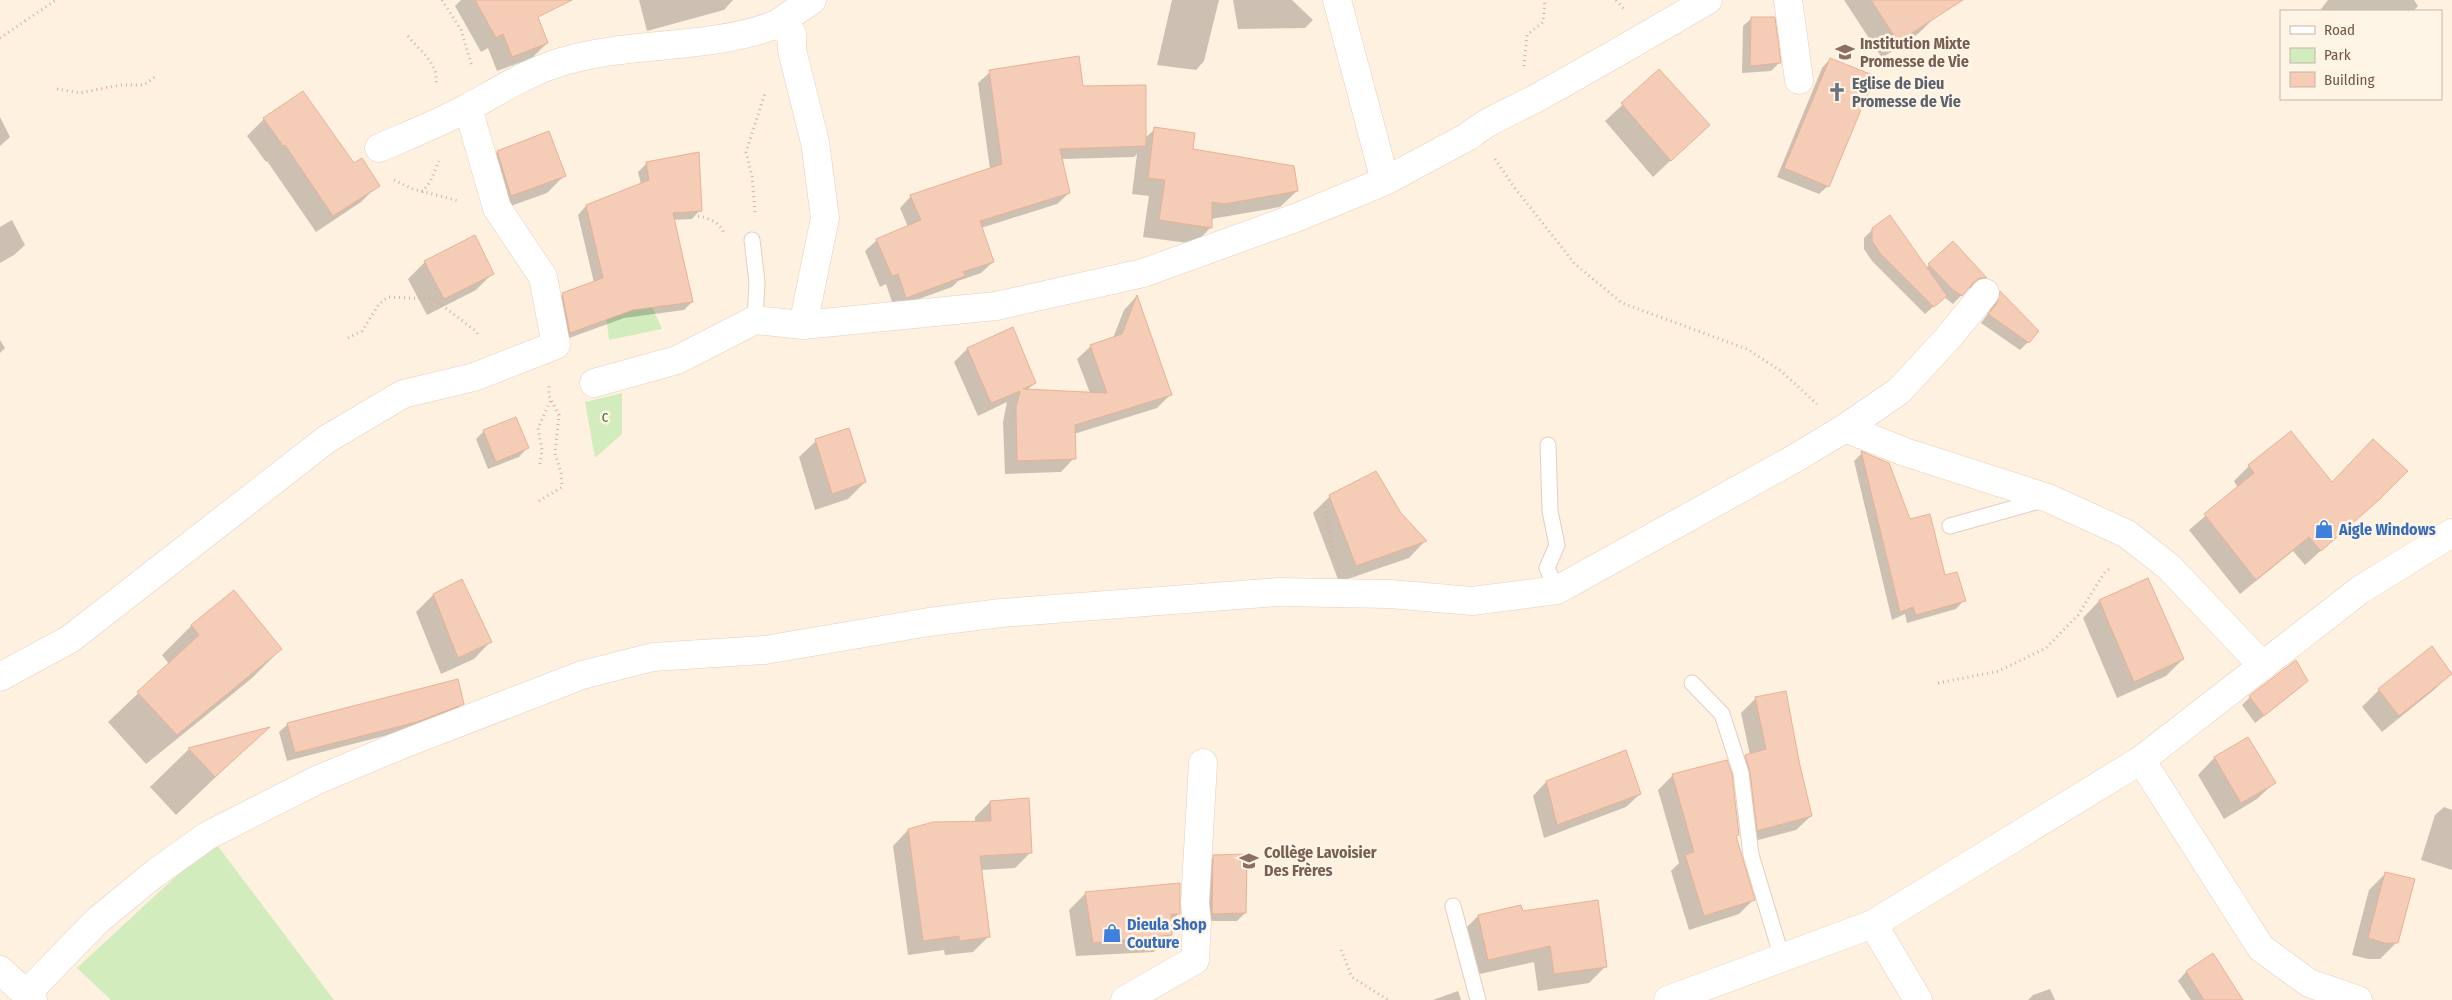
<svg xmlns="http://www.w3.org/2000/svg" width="2452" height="1000" viewBox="0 0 2452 1000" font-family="'Fira Sans Condensed',sans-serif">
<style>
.green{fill:#d2ecbd}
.shadow{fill:#0003}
.building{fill:#f5ccb5;stroke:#e9b195}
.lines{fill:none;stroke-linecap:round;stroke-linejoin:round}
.lane-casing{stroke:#e4cebe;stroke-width:17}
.street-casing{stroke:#e4cebe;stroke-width:29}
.secondary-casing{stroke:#eacfba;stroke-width:29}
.path{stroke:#daaf99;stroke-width:3;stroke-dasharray:1 4;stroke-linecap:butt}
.lane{stroke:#fff;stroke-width:15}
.street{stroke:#fff;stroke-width:28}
.secondary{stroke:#fff;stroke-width:28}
.labels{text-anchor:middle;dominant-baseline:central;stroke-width:5;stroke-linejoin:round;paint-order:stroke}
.education-label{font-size:16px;font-weight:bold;fill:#785e54;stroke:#fff5e7;text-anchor:start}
.worship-label{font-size:16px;font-weight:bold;fill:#5b616d;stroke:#fff5e7;text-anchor:start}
.park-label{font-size:16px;fill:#4f773a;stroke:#fff5e7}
.shop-label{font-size:16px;font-weight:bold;fill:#366cbe;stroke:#fff5e7;text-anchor:start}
</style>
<rect width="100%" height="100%" fill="#fef1df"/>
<path class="green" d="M 640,280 L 662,329 L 609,340 L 604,298 Z
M 622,393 L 622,434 L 595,458 L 585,402 Z
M 214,841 L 334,1000 L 111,1000 L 77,968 Z"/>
<path class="shadow" d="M 461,0 L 531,0 L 547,43 L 532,58 L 497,71 L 488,48 L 481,52 L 455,6 Z
M 639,0 L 733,0 L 724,10 L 647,31 Z
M 1172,0 L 1219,0 L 1204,61 L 1196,70 L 1157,65 Z
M 1233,0 L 1292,0 L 1313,20 L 1305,28 L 1238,29 Z
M 1844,0 L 1934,0 L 1935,17 L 1919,33 L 1882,58 Z
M 2328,0 L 2414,0 L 2418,6 L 2413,11 L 2323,11 L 2321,9 Z
M 1752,18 L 1780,62 L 1771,71 L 1742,73 L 1743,26 Z
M 1830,59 L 1828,186 L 1819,194 L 1777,177 L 1822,68 Z
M 1659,71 L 1708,125 L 1653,177 L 1605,121 Z
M 990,72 L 1082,87 L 1145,138 L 1155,129 L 1191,150 L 1297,191 L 1280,207 L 1211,219 L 1211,227 L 1195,244 L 1143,237 L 1149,196 L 1132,194 L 1137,154 L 1134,157 L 1061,159 L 1069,193 L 1057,204 L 981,228 L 993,262 L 981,273 L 958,281 L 952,287 L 894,308 L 886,284 L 880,287 L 865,251 L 877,240 L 908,227 L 900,208 L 911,196 L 990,169 L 978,83 Z
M 0,117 L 10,137 L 0,146 Z
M 264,119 L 354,165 L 378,185 L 361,202 L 316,232 L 267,161 L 266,162 L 247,136 Z
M 497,152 L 564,176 L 547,193 L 494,212 L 480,169 Z
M 647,163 L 700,210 L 692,219 L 673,220 L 692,302 L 684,310 L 624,318 L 561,341 L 554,303 L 563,294 L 594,283 L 578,215 L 586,206 L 641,184 L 638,172 Z
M 12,220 L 25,245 L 14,255 L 0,263 L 0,227 Z
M 1873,229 L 1926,268 L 1952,243 L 1986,278 L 1978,286 L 1967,289 L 1953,304 L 1944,297 L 1925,314 L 1872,261 L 1864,249 L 1864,238 Z
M 425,262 L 493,273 L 476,290 L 427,315 L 408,279 Z
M 2000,292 L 2028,342 L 2020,350 L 1981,323 L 1989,312 L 1992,300 Z
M 1136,297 L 1170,395 L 1157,408 L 1074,434 L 1074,458 L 1061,472 L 1005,474 L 1003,422 L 1007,402 L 978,416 L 954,362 L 967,349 L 1012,329 L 1035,383 L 1027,390 L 1090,393 L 1077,359 L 1091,346 L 1113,338 L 1124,310 Z
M 0,340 L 5,348 L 0,353 Z
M 484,431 L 527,448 L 519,457 L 488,469 L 476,439 Z
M 816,441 L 865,482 L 848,499 L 815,510 L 799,457 Z
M 1862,453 L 1909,521 L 1944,577 L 1964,600 L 1956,609 L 1907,623 L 1905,614 L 1892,620 L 1854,461 Z
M 2249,466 L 2331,484 L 2379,498 L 2305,565 L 2293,551 L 2240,594 L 2189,530 L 2238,488 L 2234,481 Z
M 1330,496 L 1400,514 L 1425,541 L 1409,558 L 1339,582 L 1313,513 Z
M 461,581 L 490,642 L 474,659 L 441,674 L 416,612 L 433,595 Z
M 2099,601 L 2183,659 L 2166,676 L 2117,698 L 2083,618 Z
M 192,625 L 281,649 L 251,679 L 146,764 L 108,722 L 169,664 L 162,655 Z
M 2432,648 L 2451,673 L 2435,689 L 2382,732 L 2362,707 L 2379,690 Z
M 2298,689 L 2255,723 L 2242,705 L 2250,697 Z
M 1785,693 L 1797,762 L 1811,816 L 1796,830 L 1743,844 L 1736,787 L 1731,771 L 1746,756 L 1750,755 L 1741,713 L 1755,699 Z
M 462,704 L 454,712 L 407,730 L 287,761 L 279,732 L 288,724 Z
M 266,729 L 176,815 L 150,787 L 189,749 Z
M 2248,738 L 2274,783 L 2257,799 L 2224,819 L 2198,775 L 2214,758 Z
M 1673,775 L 1738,835 L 1735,837 L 1753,900 L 1739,914 L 1689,930 L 1671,871 L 1679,863 L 1658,790 Z
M 1546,782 L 1640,794 L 1626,807 L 1544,838 L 1533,796 Z
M 990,802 L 1030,853 L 1015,868 L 980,870 L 988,937 L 973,952 L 945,955 L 944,950 L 908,955 L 893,846 L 908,830 L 975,823 L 975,817 Z
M 2444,807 L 2452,810 L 2452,870 L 2421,860 L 2435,815 Z
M 1214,856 L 1245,913 L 1237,921 L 1204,921 L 1206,864 Z
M 2386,873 L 2397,942 L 2380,959 L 2368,959 L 2352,955 L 2369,890 Z
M 1086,893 L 1179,913 L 1171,922 L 1171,935 L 1154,952 L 1076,956 L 1069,910 Z
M 1520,906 L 1522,912 L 1606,966 L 1589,983 L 1538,991 L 1534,962 L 1471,976 L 1461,933 L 1478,916 Z
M 2213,955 L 2238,1000 L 2191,1000 L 2178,981 L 2186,972 Z
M 2050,989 L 2055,1000 L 2028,1000 L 2033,995 Z
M 1458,991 L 1461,1000 L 1433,1000 Z"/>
<path class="building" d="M 475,0 L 572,0 L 538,17 L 548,43 L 512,57 L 503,34 L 496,38 Z
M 1871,0 L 1963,0 L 1898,42 Z
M 1751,17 L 1775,17 L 1781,63 L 1750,66 Z
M 1079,56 L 1083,86 L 1146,85 L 1146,146 L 1060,149 L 1070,193 L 980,221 L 994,262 L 963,272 L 965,276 L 906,298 L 898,274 L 892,276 L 876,239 L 921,220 L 910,195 L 1002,164 L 989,70 Z
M 1830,58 L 1875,76 L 1829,187 L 1784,168 Z
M 1659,69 L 1710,125 L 1671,161 L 1621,103 Z
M 303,91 L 354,163 L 362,158 L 380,186 L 333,216 L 285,145 L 283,146 L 263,118 Z
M 1154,127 L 1195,133 L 1193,149 L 1294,166 L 1298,191 L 1224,204 L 1212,202 L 1212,228 L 1159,220 L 1165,180 L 1148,178 Z
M 549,131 L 566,176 L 511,196 L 497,151 Z
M 699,152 L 702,211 L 673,213 L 693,302 L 633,310 L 570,333 L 562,293 L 603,278 L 586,205 L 649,180 L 646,162 Z
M 1890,215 L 1947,296 L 1934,307 L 1880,253 L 1872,241 L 1872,228 Z
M 475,235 L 494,274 L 444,299 L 424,261 Z
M 1953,241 L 1987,278 L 1980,278 L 1973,283 L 1962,296 L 1952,289 L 1928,264 Z
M 2000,291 L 2039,331 L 2029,343 L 1988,314 L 1997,303 Z
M 1137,295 L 1172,395 L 1075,425 L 1076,459 L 1017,461 L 1016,408 L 1020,391 L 991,403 L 967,348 L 1013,327 L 1036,383 L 1023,389 L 1107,393 L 1090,345 L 1122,334 Z
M 516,417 L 529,448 L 496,462 L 483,430 Z
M 849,428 L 866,482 L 832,494 L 815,439 Z
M 2291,431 L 2332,482 L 2373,439 L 2408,471 L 2380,499 L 2321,551 L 2309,537 L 2256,580 L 2204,514 L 2254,473 L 2248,465 Z
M 1861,451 L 1889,463 L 1910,519 L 1930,514 L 1945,575 L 1957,572 L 1966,601 L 1916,615 L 1913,607 L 1900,612 Z
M 1376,471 L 1401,513 L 1427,541 L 1356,566 L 1329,495 Z
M 2148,578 L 2184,659 L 2134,682 L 2099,600 Z
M 462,579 L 492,642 L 458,658 L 433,594 Z
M 234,590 L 282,649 L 177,735 L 137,692 L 199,635 L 191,625 Z
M 2432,646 L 2452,674 L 2399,716 L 2378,689 Z
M 2296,660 L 2308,681 L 2264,716 L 2249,696 Z
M 458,679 L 464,704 L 417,722 L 295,753 L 287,723 Z
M 1786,691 L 1799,761 L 1812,816 L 1757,831 L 1750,772 L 1745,755 L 1766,749 L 1755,697 Z
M 270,727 L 215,777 L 188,748 Z
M 2248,737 L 2276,783 L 2241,803 L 2214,757 Z
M 1626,750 L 1641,794 L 1557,825 L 1546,781 Z
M 1727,760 L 1732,775 L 1739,835 L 1736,836 L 1755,900 L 1704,916 L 1685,855 L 1694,852 L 1672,774 Z
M 1029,798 L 1032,853 L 980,856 L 990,937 L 959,941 L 959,936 L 923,941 L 908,829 L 933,822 L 991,821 L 990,801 Z
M 1247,854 L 1246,913 L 1212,914 L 1213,855 Z
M 2385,872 L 2415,879 L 2398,943 L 2385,943 L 2368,938 Z
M 1180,883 L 1180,914 L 1171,914 L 1172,935 L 1093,943 L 1085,892 Z
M 1598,900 L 1607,967 L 1554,974 L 1550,946 L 1488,960 L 1478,915 L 1521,905 L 1523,911 Z
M 2213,953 L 2243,1000 L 2204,1000 L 2186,971 Z"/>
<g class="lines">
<g class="lane-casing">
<path id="lane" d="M 752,240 L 757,282 L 755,320
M 1548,445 L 1550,511 L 1557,545 L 1547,568 L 1557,590
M 1950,526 L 2043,500
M 1692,683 L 1722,714 L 1741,773 L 1751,855 L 1782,958
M 1453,906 L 1478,1000"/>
</g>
<g class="street-casing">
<path id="street" d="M 1337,0 L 1385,181
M 1788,0 L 1799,80
M 379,148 C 409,135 440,123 469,107 C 500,90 533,69 568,60 C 636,41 711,50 777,24
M 803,325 L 825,218 L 815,142 L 792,50 L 792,34 L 777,24 L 812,0
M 594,383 L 677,360 L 755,320 L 803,325 L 996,306 L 1143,273 L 1298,217 L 1385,181 L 1469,136 C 1490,118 1518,109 1542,95 C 1598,64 1653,32 1708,0
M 1845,428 L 1899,391 L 1947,339 L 1985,293
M 0,677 L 70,639 L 327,439 L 403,394 L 474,377 L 556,345 L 543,277 L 497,208 L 468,108
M 2141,760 L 2261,948 L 2309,983 L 2358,1000
M 1873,924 L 1918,1000
M 26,994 L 98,920 L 154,874 L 207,836 L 317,780 L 401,745 L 582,675 L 653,657 L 765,650 L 929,622 L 1001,613 L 1278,592 L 1390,594 L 1472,601 L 1557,590 L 1799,456 L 1845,428 L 1905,452 L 2048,498 L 2127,534 L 2169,567 L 2263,666
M 1125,1000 L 1195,960 L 1197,922 L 1195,903 L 1203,763"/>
</g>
<g class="secondary-casing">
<path id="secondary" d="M 0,970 L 33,1000
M 1668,1000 L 1873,924 L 2141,760 L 2360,590 L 2452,533"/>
</g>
<path class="path" d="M 442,0 L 461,30 L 472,66
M 1616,0 L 1624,9
M 408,36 C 420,52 439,62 436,85
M 0,38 L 56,0
M 1524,66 L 1527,35 L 1543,22 L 1545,0
M 57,89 L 80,93 L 120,85 L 144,85 L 156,76
M 1495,159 L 1514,187 L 1575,264 L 1622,303 L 1747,349 L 1781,371 L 1817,404
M 394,180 L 413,189 L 459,201
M 422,192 L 430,182 L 439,161
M 755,212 L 752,177 L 746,152 L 765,93
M 698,216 C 709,218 719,222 724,233
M 348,338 L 362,331 L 379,304 L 388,297 L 434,299 L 477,332 L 479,337
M 540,464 L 542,450 L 538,428 L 551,400
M 539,501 L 562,487 L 561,473 L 555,453 L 559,415 L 549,396 L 549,385
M 1324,507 L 1335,559
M 1938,683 L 1999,671 L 2046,648 L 2078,615 L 2105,572 L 2112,567
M 1341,950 L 1352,977 L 1388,1000"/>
<use href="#lane" class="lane"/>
<use href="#street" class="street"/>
<use href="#secondary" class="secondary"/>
</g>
<defs>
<g id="school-bare" transform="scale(1.5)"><path d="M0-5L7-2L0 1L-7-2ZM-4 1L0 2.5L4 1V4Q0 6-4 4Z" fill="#8d6e63" stroke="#fff5e7" stroke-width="2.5" paint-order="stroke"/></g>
<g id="church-bare" transform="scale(1.5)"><path d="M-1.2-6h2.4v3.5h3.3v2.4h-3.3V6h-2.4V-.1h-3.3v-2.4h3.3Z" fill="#6b7280" stroke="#fff5e7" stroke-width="2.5" paint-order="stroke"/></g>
<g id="shop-bare" transform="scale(1.5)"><path d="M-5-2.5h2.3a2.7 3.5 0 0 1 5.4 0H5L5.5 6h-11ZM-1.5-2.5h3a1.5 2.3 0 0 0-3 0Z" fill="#3f7fe0" stroke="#fff5e7" stroke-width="2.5" paint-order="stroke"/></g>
</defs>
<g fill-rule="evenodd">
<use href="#school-bare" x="1845" y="52"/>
<use href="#church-bare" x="1837" y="92"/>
<use href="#shop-bare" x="2324" y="529"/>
<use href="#school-bare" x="1249" y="861"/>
<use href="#shop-bare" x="1112" y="933"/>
</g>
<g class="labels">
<g class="education-label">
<text x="1860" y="43">Institution Mixte<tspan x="1860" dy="18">Promesse de Vie</tspan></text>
<text x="1264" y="852">Collège Lavoisier<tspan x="1264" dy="18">Des Frères</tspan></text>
</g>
<g class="worship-label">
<text x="1852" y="83">Eglise de Dieu<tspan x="1852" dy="18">Promesse de Vie</tspan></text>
</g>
<g class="park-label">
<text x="605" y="416">c</text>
</g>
<g class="shop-label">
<text x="2339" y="529">Aigle Windows</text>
<text x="1127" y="924">Dieula Shop<tspan x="1127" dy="18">Couture</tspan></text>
</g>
</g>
<rect x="2280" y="10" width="162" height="90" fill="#fff5e7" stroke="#c8b5a6"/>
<rect x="2290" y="26" width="25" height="8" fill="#ffffff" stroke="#c8b5a6"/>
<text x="2324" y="35" font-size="15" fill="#765545">Road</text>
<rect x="2290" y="48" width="25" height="15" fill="#d2ecbd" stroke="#c8b5a6"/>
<text x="2324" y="60" font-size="15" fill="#765545">Park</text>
<rect x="2290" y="72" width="25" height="15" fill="#f5ccb5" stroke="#c8b5a6"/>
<text x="2324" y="85" font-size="15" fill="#765545">Building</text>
</svg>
